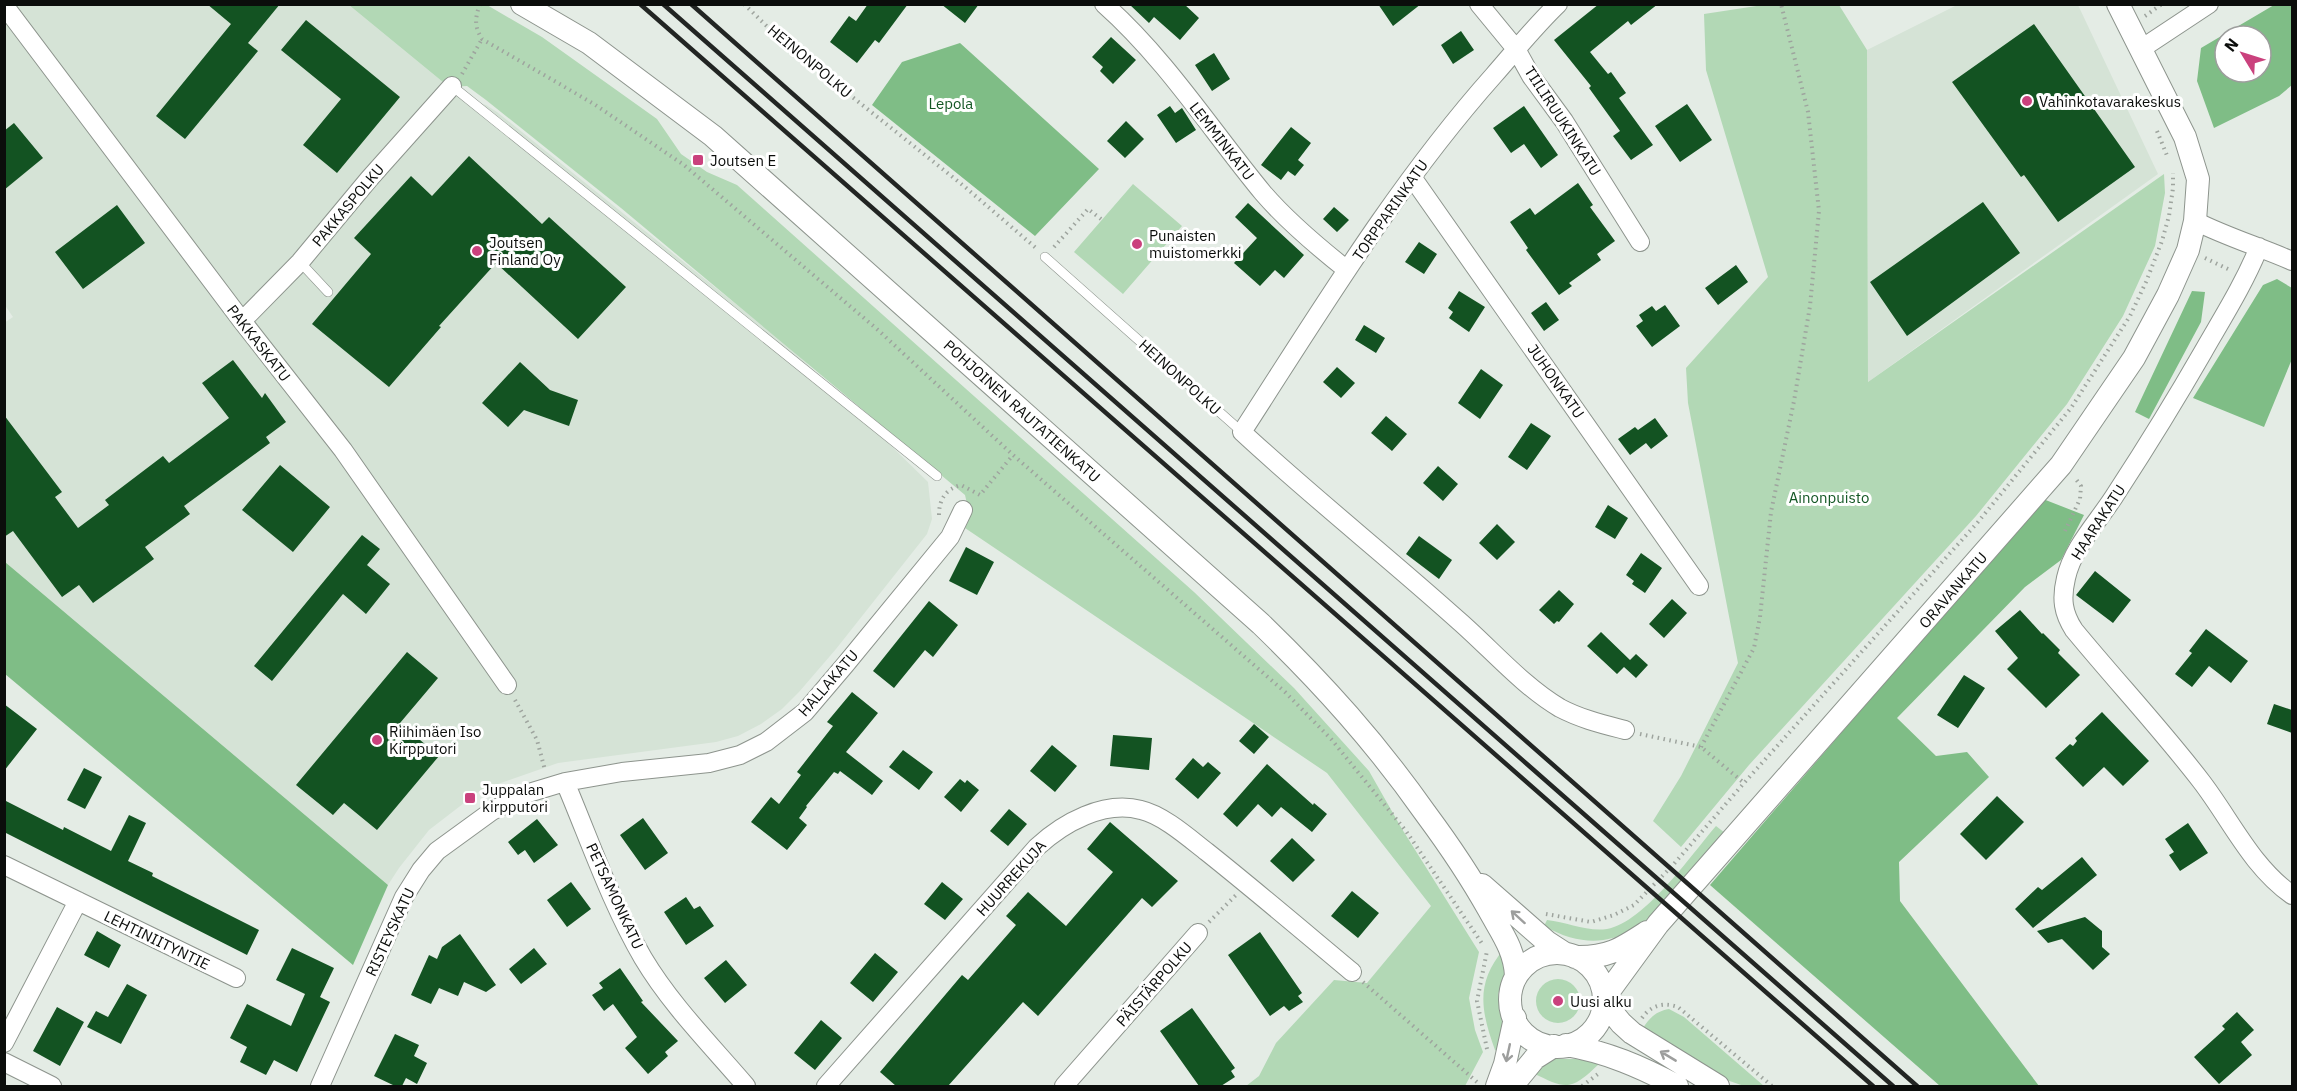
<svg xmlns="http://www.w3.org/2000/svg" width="2297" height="1091" viewBox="0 0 2297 1091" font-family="'IBM Plex Sans',sans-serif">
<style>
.built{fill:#d5e3d6}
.green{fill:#b2d8b5}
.forest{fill:#7fbd86;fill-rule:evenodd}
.building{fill:#135322}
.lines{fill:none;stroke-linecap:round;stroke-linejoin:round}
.service-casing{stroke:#8d948d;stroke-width:10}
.minor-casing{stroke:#8d948d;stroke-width:20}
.tertiary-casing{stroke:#8d948d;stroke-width:24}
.path{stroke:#9ea49e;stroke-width:4;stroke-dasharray:1.5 4.5;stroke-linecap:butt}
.service{stroke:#fff;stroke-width:9}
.minor{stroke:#fff;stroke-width:18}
.tertiary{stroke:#fff;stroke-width:22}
.rail{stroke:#222523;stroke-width:4.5}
.oneway{stroke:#9d9e9d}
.poi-dot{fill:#ca417d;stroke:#fff;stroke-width:2}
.labels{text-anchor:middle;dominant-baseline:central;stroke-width:6;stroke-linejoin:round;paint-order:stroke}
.street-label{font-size:15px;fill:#0b0d0b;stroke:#fff}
.poi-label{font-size:15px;fill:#0b0d0b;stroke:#fff;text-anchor:start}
.park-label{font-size:15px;fill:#135724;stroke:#fff}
</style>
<rect width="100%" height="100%" fill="#e4ece5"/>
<path class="built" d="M 4,5 L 349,5 L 449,87 L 468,100 L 486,105 L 497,112 L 792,349 L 928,482 L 932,519 L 927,534 L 836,649 L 799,692 L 782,709 L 761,724 L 738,736 L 716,742 L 558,763 L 481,790 L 429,830 L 399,868 L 388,885 L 5,562 L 4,323 L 13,317 L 4,304 Z
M 1957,5 L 2078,5 L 2158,174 L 1868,382 L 1867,50 Z"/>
<path class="green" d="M 349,5 L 487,5 L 542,37 L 657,119 L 681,154 L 707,172 L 737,185 L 1194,592 L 1294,688 L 1369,771 L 1402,829 L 1479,952 L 1469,998 L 1475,1030 L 1483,1052 L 1465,1086 L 1246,1086 L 1259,1076 L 1276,1043 L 1334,980 L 1367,983 L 1431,906 L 1327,773 L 965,528 L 970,517 L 965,495 L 621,208 L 486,100 L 467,86 L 449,87 Z
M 1763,5 L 1839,5 L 1867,50 L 1868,382 L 2164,174 L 2165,193 L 2155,246 L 2123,316 L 2067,404 L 1976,516 L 1749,765 L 1681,847 L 1653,821 L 1681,776 L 1738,663 L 1688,403 L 1686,368 L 1768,277 L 1706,70 L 1704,14 Z
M 1133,184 L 1182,226 L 1123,294 L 1074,252 Z
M 1716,826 L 1725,833 C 1677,890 1630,975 1544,926 L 1547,920 C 1567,922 1587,932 1607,929 C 1645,922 1691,855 1716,826 Z
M 1504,949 L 1507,971 L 1498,994 L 1503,1029 L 1500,1053 L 1495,1050 C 1481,1011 1475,983 1504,949 Z
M1536 1001a22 22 0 1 1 44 0a22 22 0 1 1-44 0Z
M 1669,1009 L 1684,1017 L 1764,1086 L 1744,1086 L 1715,1076 L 1643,1028 C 1650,1017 1657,1011 1669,1009 Z
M 1553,1059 L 1576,1059 L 1600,1063 C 1571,1091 1567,1090 1533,1073 Z"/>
<path class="forest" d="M 2274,5 L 2292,5 L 2292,85 L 2279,96 L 2214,128 L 2197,81 L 2201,48 ZM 2225,36 L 2261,36 L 2261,72 L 2225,72 Z
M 960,43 L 1099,169 L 1035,236 L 872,105 L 902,62 Z
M 2277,279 L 2292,288 L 2292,359 L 2264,427 L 2193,398 L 2263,285 Z
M 2192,291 L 2205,292 L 2201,322 L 2149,419 L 2135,412 Z
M 2043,499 L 2084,515 L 2061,560 L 2025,587 L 1897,718 L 1936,756 L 1967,752 L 1989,777 L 1899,862 L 1900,901 L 2039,1086 L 1940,1086 L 1710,885 Z
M 5,562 L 388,885 L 353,965 L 5,674 Z"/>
<path class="building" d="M 207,4 L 280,4 L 248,43 L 258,51 L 185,139 L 156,116 L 231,24 Z
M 868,4 L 908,4 L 879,43 L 875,40 L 857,63 L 830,42 L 849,16 L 856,21 Z
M 941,4 L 979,4 L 965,23 Z
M 1129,4 L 1184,4 L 1199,18 L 1180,40 L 1154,17 L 1149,23 Z
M 1378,4 L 1421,4 L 1393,26 Z
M 1599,4 L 1658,4 L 1631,25 L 1628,21 L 1590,52 L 1608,74 L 1611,72 L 1626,93 L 1619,98 L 1653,145 L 1631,160 L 1613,136 L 1620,131 L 1589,88 L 1591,86 L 1554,40 Z
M 306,20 L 400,97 L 337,173 L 303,145 L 341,99 L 281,50 Z
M 2034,24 L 2135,167 L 2058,222 L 2024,175 L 2021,177 L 1952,82 Z
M 1461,31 L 1474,50 L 1453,64 L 1441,45 Z
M 1111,37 L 1136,60 L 1113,84 L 1100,71 L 1103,67 L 1092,57 Z
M 1214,53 L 1230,79 L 1212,91 L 1195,65 Z
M 1687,104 L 1712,140 L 1680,162 L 1655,126 Z
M 1170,106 L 1175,113 L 1182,108 L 1196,130 L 1176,143 L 1157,115 Z
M 1524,106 L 1558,155 L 1541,168 L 1524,144 L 1511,153 L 1493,128 Z
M 1126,121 L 1144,139 L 1125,158 L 1107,141 Z
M 14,123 L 43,158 L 4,190 L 4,131 Z
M 1291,127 L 1311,143 L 1298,160 L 1304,165 L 1295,176 L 1288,171 L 1281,180 L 1261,165 Z
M 469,156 L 542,224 L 549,217 L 626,287 L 578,339 L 496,263 L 439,326 L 441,327 L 389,387 L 312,324 L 371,254 L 354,238 L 411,176 L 432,196 Z
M 1578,183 L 1593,205 L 1590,207 L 1615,241 L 1597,254 L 1601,260 L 1569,283 L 1572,286 L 1559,295 L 1526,250 L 1528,248 L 1510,222 L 1530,208 L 1535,215 Z
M 1983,202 L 2020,253 L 1907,336 L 1870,282 Z
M 1248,203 L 1304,255 L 1284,278 L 1275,270 L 1260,286 L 1234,263 L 1257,238 L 1235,217 Z
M 117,205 L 145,243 L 83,289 L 55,252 Z
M 1334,207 L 1349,220 L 1337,232 L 1323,219 Z
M 1419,242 L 1437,254 L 1424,274 L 1405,262 Z
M 1736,265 L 1748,282 L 1718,305 L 1705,288 Z
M 1459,291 L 1485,307 L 1469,332 L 1449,318 L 1453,312 L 1448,308 Z
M 1546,302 L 1559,320 L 1544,331 L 1531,313 Z
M 1665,305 L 1680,326 L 1652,347 L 1636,326 L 1643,321 L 1639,315 L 1652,306 L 1656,311 Z
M 1364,325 L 1385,338 L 1376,353 L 1355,340 Z
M 233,360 L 262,398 L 265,393 L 286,422 L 266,437 L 270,443 L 184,506 L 190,514 L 145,547 L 154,559 L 93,603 L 79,585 L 62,597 L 13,531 L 4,537 L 4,415 L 62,492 L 55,497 L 78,528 L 109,505 L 105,500 L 163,456 L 169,463 L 229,418 L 202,383 Z
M 520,362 L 550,390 L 578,400 L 569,426 L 524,410 L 508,427 L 482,403 Z
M 1337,367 L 1355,383 L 1341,398 L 1323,382 Z
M 1481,369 L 1503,385 L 1480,419 L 1458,403 Z
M 1386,416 L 1407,434 L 1392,451 L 1371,433 Z
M 1655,418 L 1668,436 L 1651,449 L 1646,443 L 1630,455 L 1618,439 L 1635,427 L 1638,430 Z
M 1531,423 L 1551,436 L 1527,470 L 1508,457 Z
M 280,465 L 330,507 L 293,552 L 242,510 Z
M 1438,466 L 1458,484 L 1443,501 L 1423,483 Z
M 1608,505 L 1628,518 L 1615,539 L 1595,527 Z
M 1497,524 L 1515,542 L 1497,560 L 1479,543 Z
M 362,535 L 380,549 L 367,565 L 390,584 L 366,614 L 343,594 L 272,681 L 254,666 Z
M 1419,536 L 1452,560 L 1439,579 L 1406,554 Z
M 966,547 L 994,562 L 977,595 L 949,581 Z
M 1641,553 L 1662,568 L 1645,593 L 1632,584 L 1634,581 L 1626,575 Z
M 2095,571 L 2131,600 L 2113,623 L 2076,595 Z
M 1559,590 L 1574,604 L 1559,622 L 1557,621 L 1554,624 L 1539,610 Z
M 1672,599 L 1687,613 L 1664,638 L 1649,624 Z
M 929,601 L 958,625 L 933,657 L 925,650 L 894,688 L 873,671 Z
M 2020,610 L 2042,634 L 2043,633 L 2060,650 L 2058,653 L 2080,675 L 2046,708 L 2007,669 L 2018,658 L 1995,631 Z
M 2206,629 L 2248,661 L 2231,683 L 2209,666 L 2192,687 L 2175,674 L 2192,653 L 2189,651 Z
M 1601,632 L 1630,660 L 1636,654 L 1648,665 L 1636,678 L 1624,667 L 1617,674 L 1587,646 Z
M 407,652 L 438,678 L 400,723 L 439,756 L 377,830 L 344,803 L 333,815 L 296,785 Z
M 1964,675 L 1985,688 L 1958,728 L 1937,715 Z
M 852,692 L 878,713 L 846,752 L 883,781 L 872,795 L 840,771 L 838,774 L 834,772 L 806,806 L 807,807 L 799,818 L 807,825 L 787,850 L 751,822 L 771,797 L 779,804 L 801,775 L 797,772 L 833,726 L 827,722 Z
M 4,704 L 37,729 L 4,771 Z
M 2274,704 L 2292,710 L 2292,733 L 2267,724 Z
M 2102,712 L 2149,761 L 2123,786 L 2104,767 L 2083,787 L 2055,758 L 2070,744 L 2073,746 L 2077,741 L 2075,738 Z
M 1254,724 L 1269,737 L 1254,754 L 1239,741 Z
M 1113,735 L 1152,738 L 1149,770 L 1110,766 Z
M 1052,745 L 1077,766 L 1055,792 L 1030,771 Z
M 903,750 L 933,772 L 919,790 L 889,767 Z
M 1193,758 L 1203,767 L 1208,762 L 1221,773 L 1198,799 L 1175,779 Z
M 1267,764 L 1313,805 L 1314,803 L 1327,814 L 1312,832 L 1281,807 L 1272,817 L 1258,804 L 1237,827 L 1223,814 Z
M 84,768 L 102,777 L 85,809 L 67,800 Z
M 960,779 L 965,783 L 967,780 L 979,790 L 961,812 L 944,797 Z
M 1997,796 L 2024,822 L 1986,860 L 1960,834 Z
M 4,800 L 63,830 L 64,827 L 111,851 L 129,815 L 146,823 L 128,861 L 153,873 L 152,876 L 259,930 L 247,955 L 4,832 Z
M 1009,809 L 1027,824 L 1008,846 L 990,831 Z
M 643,818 L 668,853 L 645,870 L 620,835 Z
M 537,819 L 558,845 L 534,863 L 525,850 L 518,855 L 508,842 Z
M 1110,822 L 1178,881 L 1152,907 L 1142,898 L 1038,1016 L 1023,1002 L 948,1086 L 896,1086 L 880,1072 L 962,975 L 968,980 L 1016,925 L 1006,916 L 1028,892 L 1066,926 L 1113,872 L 1087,849 Z
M 2188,823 L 2208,853 L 2180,871 L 2169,855 L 2174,852 L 2165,839 Z
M 1292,838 L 1315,860 L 1293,882 L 1270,861 Z
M 2082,857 L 2097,875 L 2033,928 L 2015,909 L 2038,887 L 2042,890 Z
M 571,882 L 591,909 L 567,927 L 547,900 Z
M 942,882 L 963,899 L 945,920 L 924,904 Z
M 1352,891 L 1379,913 L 1358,938 L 1331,916 Z
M 686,897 L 694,909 L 700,906 L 714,926 L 686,945 L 664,912 Z
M 2085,917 L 2102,931 L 2102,947 L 2110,954 L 2093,970 L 2062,939 L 2048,943 L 2037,931 Z
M 97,931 L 121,945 L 109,968 L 84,955 Z
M 1260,932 L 1302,993 L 1298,996 L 1303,1002 L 1289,1011 L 1284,1006 L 1270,1016 L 1228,955 Z
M 460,934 L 496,985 L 486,992 L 464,982 L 458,996 L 439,988 L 431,1004 L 411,995 L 429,955 L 437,959 L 442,947 Z
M 292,948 L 334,968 L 320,997 L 330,1002 L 297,1072 L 274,1060 L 266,1075 L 240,1062 L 247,1047 L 230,1038 L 247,1004 L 291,1026 L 305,994 L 276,980 Z
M 534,948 L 547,964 L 521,984 L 509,969 Z
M 875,953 L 898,972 L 873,1002 L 850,983 Z
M 726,960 L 747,985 L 725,1003 L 704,978 Z
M 620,968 L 643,1001 L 641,1002 L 678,1041 L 665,1052 L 668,1056 L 648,1074 L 625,1048 L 637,1037 L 613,1004 L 604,1011 L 592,995 L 603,988 L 599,983 Z
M 127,984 L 147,995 L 121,1044 L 87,1027 L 96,1011 L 108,1017 Z
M 57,1007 L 84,1022 L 60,1066 L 33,1051 Z
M 1192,1008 L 1235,1068 L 1231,1071 L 1235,1077 L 1221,1086 L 1199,1086 L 1160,1031 Z
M 2237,1012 L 2254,1030 L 2241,1042 L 2252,1055 L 2219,1084 L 2194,1057 L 2225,1029 L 2222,1026 Z
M 821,1020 L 842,1038 L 815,1070 L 794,1053 Z
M 395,1034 L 419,1045 L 414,1056 L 427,1063 L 417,1084 L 406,1078 L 402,1086 L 395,1086 L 374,1076 Z"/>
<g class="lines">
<g class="service-casing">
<path id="service" d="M 452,86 L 937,476
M 1045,257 L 1242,432
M 300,262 L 328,292"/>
</g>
<g class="minor-casing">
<path id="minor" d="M 1104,4 C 1166,59 1211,130 1263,193 C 1288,222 1318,247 1347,270
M 1479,4 L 1516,49 L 1531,76 L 1564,121 L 1640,242
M 1558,4 C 1535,26 1515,51 1494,75 C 1397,184 1321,310 1242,432 C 1312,497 1388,557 1459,621 C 1491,649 1524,687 1560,708 C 1581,719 1602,724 1625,730
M 4,5 L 242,321 L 343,450 L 507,685
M 2141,49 L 2209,4
M 1412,177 L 1699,586
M 2195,221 C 2227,237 2260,247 2292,261
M 2259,247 C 2244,284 2223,317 2203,352 C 2176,399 2147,446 2117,492 C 2100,520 2073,546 2066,578 C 2061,599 2063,613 2074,630 C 2116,681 2161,729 2201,781 C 2231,820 2251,866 2292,895
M 242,321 L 300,262 L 369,179 L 452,86
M 565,782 C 590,841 611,903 643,958 C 671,1005 711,1045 746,1086
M 4,865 L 236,978
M 4,1043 L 78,901
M 4,1062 L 52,1086
M 320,1086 L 404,897 L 421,870 L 437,851 L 492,811 L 522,795 L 565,782 L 622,772 L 709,763 L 740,755 L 766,742 L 805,712 L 845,665 L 950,537 L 963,510
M 826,1086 L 1037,847 C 1063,823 1104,800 1141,810 C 1163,815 1189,838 1207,852 C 1256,891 1304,932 1352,972
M 1064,1086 L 1198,933"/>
</g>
<g class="tertiary-casing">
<path id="tertiary" d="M 522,4 L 589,43 L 713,136 L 1261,624 C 1324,685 1376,743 1426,814 C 1449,845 1470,876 1489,910 C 1501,932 1515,950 1516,976
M 1482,885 L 1547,942 L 1564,953
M1510 1000a47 47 0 1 1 94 0a47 47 0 1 1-94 0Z
M 1575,957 C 1608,958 1621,949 1647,932
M 1604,998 L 1658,924 L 2061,465 L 2134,358 L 2168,295 L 2188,250 L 2195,221 L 2198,179 L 2185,137 L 2118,4
M 1604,1002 L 1621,1023 L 1632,1033 L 1718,1086
M 1566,1045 C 1607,1052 1641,1067 1677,1086
M 1497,1086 L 1505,1064 L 1515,1018
M 1512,1086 L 1535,1058 L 1554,1046"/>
</g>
<path class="path" d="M 480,4 C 475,18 474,26 482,39 L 594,104 L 684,165 L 878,330 L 1013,455 L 1285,692 L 1331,739 L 1406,831 L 1483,945
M 744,4 L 781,40 L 965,187 L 1036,248
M 2145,16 L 2162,4
M 462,74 L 482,39
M 2157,131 L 2168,158
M 1054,247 L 1088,209 L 1101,219
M 2205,258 L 2230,270
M 939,515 C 939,499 946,489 961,485 L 980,495 L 1013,455
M 2065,531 L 2080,499 L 2081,486 L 2075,478
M 515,700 L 537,740 L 545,770
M 1640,734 L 1701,747 L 1744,783
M 1701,747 L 1754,648 L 1760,617 L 1771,512 L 1794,401 L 1810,306 L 1819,211 L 1808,112 L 1781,4
M 1546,914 L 1591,922 L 1614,915 L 1634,905 L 1673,865 L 1744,783 L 1978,522 L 2071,408 L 2130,316 L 2146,282 L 2162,241 L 2169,216 L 2173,188 L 2173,173
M 1209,922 L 1236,895
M 1363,982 L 1477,1082
M 1642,1018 C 1651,1005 1664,1002 1678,1007 L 1772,1086
M 1487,1049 L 1477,1001 L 1487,951
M 1582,1086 L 1598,1074"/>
<use href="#service" class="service"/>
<use href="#minor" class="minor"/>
<use href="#tertiary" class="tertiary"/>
<path class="rail" d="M 640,4 L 1873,1086
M 663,4 L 1893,1086
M 691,4 L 1917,1086"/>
</g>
<defs><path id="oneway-shaft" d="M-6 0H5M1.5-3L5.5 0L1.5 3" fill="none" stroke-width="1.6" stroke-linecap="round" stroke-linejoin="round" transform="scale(1.5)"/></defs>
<g class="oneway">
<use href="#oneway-shaft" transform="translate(1518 917) rotate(-138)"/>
<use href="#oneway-shaft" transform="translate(1508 1053) rotate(102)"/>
<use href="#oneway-shaft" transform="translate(1668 1056) rotate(-149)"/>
</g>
<g class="poi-dot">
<circle cx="2027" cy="101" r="6"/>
<rect x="692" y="154" width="12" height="12" rx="3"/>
<circle cx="1137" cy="244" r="6"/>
<circle cx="477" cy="251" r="6"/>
<circle cx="377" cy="740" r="6"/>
<rect x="464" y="792" width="12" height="12" rx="3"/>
<circle cx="1558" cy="1001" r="6"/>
</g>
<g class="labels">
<g class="street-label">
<text transform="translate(810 61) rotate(40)">HEINONPOLKU</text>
<text transform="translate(1563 121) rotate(57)">TIILIRUUKINKATU</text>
<text transform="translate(1222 141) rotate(52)">LEMMINKATU</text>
<text transform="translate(348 205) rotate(-50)">PAKKASPOLKU</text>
<text transform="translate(1390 210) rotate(-55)">TORPPARINKATU</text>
<text transform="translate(259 343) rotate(52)">PAKKASKATU</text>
<text transform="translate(1180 377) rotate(42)">HEINONPOLKU</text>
<text transform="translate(1556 381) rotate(55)">JUHONKATU</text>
<text transform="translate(1022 411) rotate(42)">POHJOINEN RAUTATIENKATU</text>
<text transform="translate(2098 522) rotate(-57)">HAARAKATU</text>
<text transform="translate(1953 590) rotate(-49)">ORAVANKATU</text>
<text transform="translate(828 683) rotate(-49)">HALLAKATU</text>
<text transform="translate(1011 878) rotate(-48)">HUURREKUJA</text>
<text transform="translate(615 896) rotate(65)">PETSAMONKATU</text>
<text transform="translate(390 932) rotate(-65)">RISTEYSKATU</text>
<text transform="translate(157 940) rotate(26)">LEHTINIITYNTIE</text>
<text transform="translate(1154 984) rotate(-49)">PÄISTÄRPOLKU</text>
</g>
<g class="poi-label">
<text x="2039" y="101">Vahinkotavarakeskus</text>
<text x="710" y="160">Joutsen E</text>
<text x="1149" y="235">Punaisten<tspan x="1149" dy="17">muistomerkki</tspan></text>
<text x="489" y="242">Joutsen<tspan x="489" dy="17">Finland Oy</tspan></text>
<text x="389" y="731">Riihimäen Iso<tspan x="389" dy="17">Kirpputori</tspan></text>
<text x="482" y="789">Juppalan<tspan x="482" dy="17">kirpputori</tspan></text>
<text x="1570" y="1001">Uusi alku</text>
</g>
<g class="park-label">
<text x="951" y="103">Lepola</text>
<text x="1829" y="497">Ainonpuisto</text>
</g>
</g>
<rect width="2297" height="1091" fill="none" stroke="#0b0d0b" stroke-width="12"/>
<g transform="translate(2243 54) rotate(308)"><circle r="28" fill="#ffffff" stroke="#9d9e9d" stroke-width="1.5"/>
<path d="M0-4.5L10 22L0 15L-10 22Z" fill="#ca417d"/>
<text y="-9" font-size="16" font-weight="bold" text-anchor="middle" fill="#0b0d0b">N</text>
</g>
</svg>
